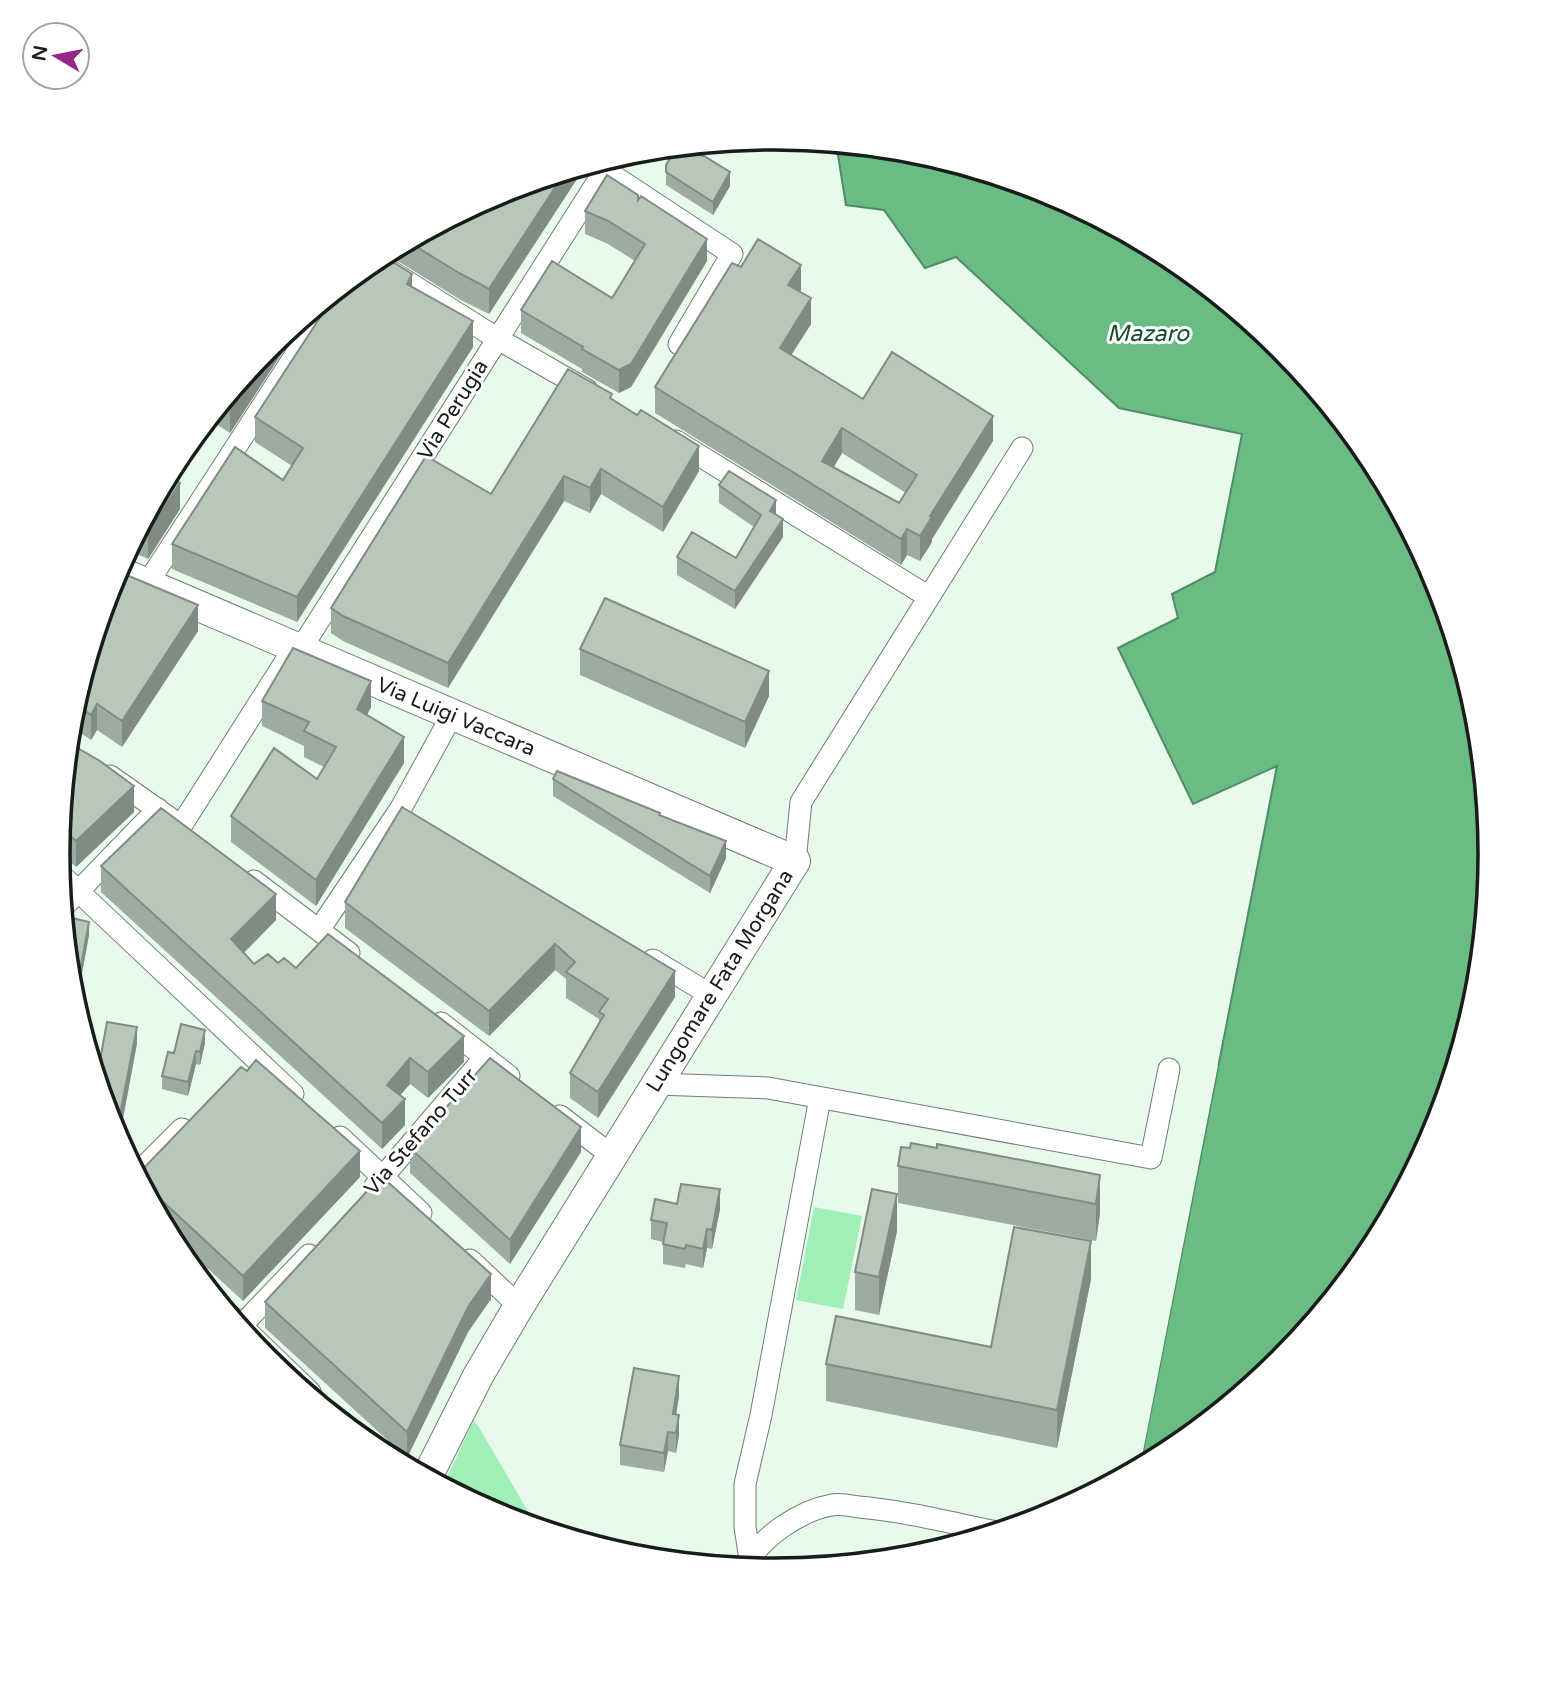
<svg xmlns="http://www.w3.org/2000/svg" width="1549" height="1708" viewBox="0 0 1549 1708" font-family="'Varela Round',sans-serif">
<style>
.green{fill:#a0efb8}
.water{fill:#6abc85;stroke:#518c64;stroke-width:2}
.pier{fill:#e8faec}
.lines{fill:none;stroke-linecap:round;stroke-linejoin:round}
.minor-casing{stroke:#6f7f73;stroke-width:23}
.secondary-casing{stroke:#6f7f73;stroke-width:32}
.minor{stroke:#fff;stroke-width:21}
.secondary{stroke:#fff;stroke-width:30}
.wall{fill:#9daca1;fill-rule:evenodd}
.shaded-wall{fill:#808c83}
.building{fill:#b7c8bb;stroke:#808c83;stroke-width:2;fill-rule:evenodd}
.labels{text-anchor:middle;dominant-baseline:central;stroke-width:6;stroke-linejoin:round;paint-order:stroke}
.street-label{font-size:21px;fill:#171d18;stroke:#fff}
.water-label{font-size:23px;font-style:italic;fill:#114f2b;stroke:#fff}
.rim{fill:none;stroke:#171d18;stroke-width:3.5}
</style>
<rect width="100%" height="100%" fill="#e8faec"/>
<path class="green" d="M 814,1207 L 862,1216 L 843,1309 L 796,1300 Z
M 474,1420 L 483,1434 L 537,1527 L 500,1516 L 443,1486 Z"/>
<path class="water" d="M 836,143 L 915,151 L 1049,192 L 1173,258 L 1282,347 L 1371,456 L 1437,580 L 1478,715 L 1491,854 L 1477,994 L 1437,1129 L 1370,1253 L 1281,1361 L 1172,1450 L 1140,1467 L 1277,766 L 1193,804 L 1118,648 L 1178,618 L 1172,594 L 1215,572 L 1242,434 L 1119,408 L 956,257 L 925,268 L 884,210 L 846,205 Z"/>
<path class="pier" d="M 1215,1065 L 1218,1065 L 1140,1467 L 1137,1469 Z"/>
<g class="lines">
<g class="minor-casing">
<path id="minor" d="M 594,163 L 732,254 L 679,344
M 387,269 L 498,339 L 587,390
M 676,441 L 929,597
M 147,584 L 322,314
M 300,650 L 605,170
M 110,776 L 181,826
M 181,826 L 289,656
M 795,861 L 801,802 L 1022,448
M 60,874 L 293,1094
M 254,881 L 349,953
M 63,907 L 158,809
M 319,930 L 401,808 L 452,715
M 653,960 L 711,995
M 441,1023 L 509,1076
M 656,1084 L 768,1088 L 1151,1158 L 1169,1069
M 560,1116 L 611,1155
M 340,1137 L 421,1213
M 137,1174 L 182,1129
M 375,1186 L 485,1057
M 470,1260 L 519,1306
M 232,1317 L 310,1392
M 240,1327 L 309,1255
M 750,1559 L 745,1527 L 745,1484 L 761,1415 L 820,1098
M 747,1566 C 759,1537 802,1510 832,1505 C 840,1503 851,1506 859,1507 C 905,1511 952,1523 997,1532"/>
</g>
<g class="secondary-casing">
<path id="secondary" d="M 117,571 L 795,861 L 519,1306 L 478,1376 L 427,1477"/>
</g>
<use href="#minor" class="minor"/>
<use href="#secondary" class="secondary"/>
</g>
<path class="wall" d="M 635,151 L 635,159 L 620,161 L 612,158 Z
M 666,165 L 730,186 L 713,215 L 666,185 Z
M 577,169 L 577,179 L 489,314 L 459,299 L 385,253 L 501,192 Z
M 638,200 L 707,261 L 631,387 L 619,393 L 582,372 L 582,369 L 521,333 L 521,310 L 612,298 L 635,261 L 608,244 L 585,234 L 585,211 Z
M 412,287 L 473,347 L 297,622 L 172,569 L 172,544 L 283,480 L 292,466 L 255,442 L 255,417 Z
M 801,290 L 800,292 L 811,324 L 791,355 L 863,399 L 993,441 L 932,539 L 932,542 L 920,561 L 907,555 L 901,565 L 655,413 L 655,387 ZM 842,453 L 906,493 L 899,503 L 833,468 Z
M 306,316 L 230,433 L 213,422 L 196,450 L 188,445 L 268,347 Z
M 612,400 L 699,471 L 663,532 L 601,494 L 590,513 L 564,501 L 448,688 L 343,641 L 331,633 L 331,608 L 491,494 Z
M 168,475 L 180,509 L 148,559 L 128,550 Z
M 719,485 L 776,514 L 783,537 L 735,609 L 677,575 L 677,557 L 736,558 L 754,527 L 719,503 Z
M 112,579 L 198,631 L 122,747 L 97,730 L 91,740 L 70,726 L 72,714 Z
M 580,649 L 769,696 L 745,748 L 580,675 Z
M 262,701 L 371,707 L 367,715 L 404,763 L 316,906 L 231,842 L 231,816 L 317,779 L 324,767 L 304,757 L 304,746 L 262,726 Z
M 69,743 L 134,812 L 76,867 L 58,851 Z
M 553,779 L 726,858 L 710,893 L 553,796 Z
M 402,807 L 675,997 L 598,1118 L 570,1098 L 570,1073 L 599,1025 L 599,1019 L 566,998 L 566,979 L 555,970 L 489,1036 L 345,928 L 345,902 Z
M 101,866 L 276,920 L 244,953 L 254,964 L 278,963 L 296,968 L 464,1062 L 428,1098 L 410,1084 L 400,1095 L 405,1125 L 382,1149 L 101,892 Z
M 89,935 L 77,1000 L 73,999 L 71,993 L 67,945 Z
M 205,1043 L 200,1065 L 196,1064 L 188,1096 L 162,1089 L 162,1076 L 174,1053 Z
M 410,1148 L 581,1152 L 510,1264 L 410,1173 Z
M 898,1166 L 1100,1175 L 1100,1213 L 1096,1241 L 898,1203 Z
M 137,1175 L 360,1177 L 243,1301 L 168,1232 Z
M 677,1204 L 720,1209 L 712,1249 L 707,1248 L 703,1268 L 686,1264 L 685,1268 L 663,1264 L 663,1242 L 651,1239 L 651,1220 Z
M 897,1231 L 879,1315 L 855,1310 L 855,1272 Z
M 1091,1279 L 1057,1448 L 826,1401 L 826,1364 L 991,1347 Z
M 491,1299 L 468,1332 L 407,1458 L 265,1328 L 265,1302 Z
M 679,1396 L 676,1415 L 679,1435 L 676,1453 L 668,1451 L 664,1472 L 620,1465 L 620,1445 Z"/>
<path class="shaded-wall" d="M 577,169 L 577,179 L 489,314 L 489,289 L 565,172 Z
M 730,172 L 730,186 L 713,215 L 713,202 Z
M 707,239 L 707,261 L 631,387 L 619,393 L 619,370 Z
M 801,265 L 801,290 L 788,310 L 788,285 Z
M 412,274 L 412,300 L 407,284 Z
M 811,298 L 811,324 L 780,373 L 780,348 Z
M 306,316 L 230,433 L 230,407 L 270,345 Z
M 473,321 L 473,347 L 297,622 L 297,597 Z
M 213,414 L 213,422 L 196,450 L 196,435 Z
M 993,416 L 993,441 L 932,539 L 932,542 L 920,561 L 920,536 L 930,516 Z
M 842,428 L 842,453 L 822,487 L 822,461 Z
M 699,446 L 699,471 L 663,532 L 663,507 Z
M 601,469 L 601,494 L 590,513 L 590,488 Z
M 564,476 L 564,501 L 448,688 L 448,663 Z
M 180,483 L 180,509 L 148,559 L 148,533 Z
M 776,500 L 776,519 L 770,511 Z
M 783,519 L 783,537 L 735,609 L 735,591 Z
M 907,529 L 907,555 L 901,565 L 901,539 Z
M 198,605 L 198,631 L 122,747 L 122,721 Z
M 769,671 L 769,696 L 745,748 L 745,722 Z
M 371,681 L 371,707 L 357,735 L 357,709 Z
M 97,704 L 97,730 L 91,740 L 91,715 Z
M 404,737 L 404,763 L 316,906 L 316,880 Z
M 134,786 L 134,812 L 76,867 L 76,841 Z
M 726,841 L 726,858 L 710,893 L 710,876 Z
M 276,894 L 276,920 L 231,965 L 231,939 Z
M 89,922 L 89,935 L 77,1000 L 77,987 Z
M 555,944 L 555,970 L 489,1036 L 489,1011 Z
M 675,971 L 675,997 L 598,1118 L 598,1092 Z
M 137,1027 L 137,1044 L 119,1140 L 116,1135 Z
M 205,1030 L 205,1043 L 200,1065 L 200,1052 Z
M 464,1036 L 464,1062 L 428,1098 L 428,1072 Z
M 196,1051 L 196,1064 L 188,1096 L 188,1082 Z
M 410,1058 L 410,1084 L 387,1111 L 387,1085 Z
M 405,1099 L 405,1125 L 382,1149 L 382,1123 Z
M 581,1127 L 581,1152 L 510,1264 L 510,1240 Z
M 360,1151 L 360,1177 L 243,1301 L 243,1276 Z
M 1100,1175 L 1100,1213 L 1096,1241 L 1096,1204 Z
M 720,1189 L 720,1209 L 712,1249 L 712,1230 Z
M 897,1194 L 897,1231 L 879,1315 L 879,1277 Z
M 707,1229 L 707,1248 L 703,1268 L 703,1249 Z
M 1091,1241 L 1091,1279 L 1057,1448 L 1057,1410 Z
M 491,1274 L 491,1299 L 468,1332 L 407,1458 L 407,1432 L 468,1307 Z
M 679,1376 L 679,1396 L 673,1434 L 673,1414 Z
M 679,1415 L 679,1435 L 676,1453 L 676,1433 Z
M 668,1432 L 668,1451 L 664,1472 L 664,1453 Z"/>
<path class="building" d="M 675,150 L 704,156 L 730,172 L 713,202 L 666,172 L 666,165 Z
M 565,172 L 489,289 L 459,273 L 407,241 L 501,192 Z
M 607,175 L 638,195 L 638,200 L 641,196 L 707,239 L 631,364 L 619,370 L 582,349 L 583,347 L 521,310 L 552,261 L 612,298 L 625,277 L 645,244 L 608,221 L 585,211 Z
M 758,239 L 801,265 L 788,285 L 811,298 L 780,348 L 863,399 L 892,352 L 993,416 L 930,516 L 932,517 L 920,536 L 907,529 L 901,539 L 655,387 L 732,263 L 741,267 ZM 842,428 L 917,475 L 899,503 L 822,461 Z
M 382,255 L 412,274 L 407,284 L 473,321 L 297,597 L 172,544 L 235,447 L 283,480 L 303,448 L 255,417 L 338,290 L 377,258 Z
M 270,345 L 230,407 L 222,402 L 268,347 Z
M 568,369 L 612,394 L 610,398 L 637,415 L 641,410 L 699,446 L 663,507 L 601,469 L 590,488 L 564,476 L 448,663 L 343,616 L 331,608 L 426,456 L 491,494 Z
M 729,471 L 776,500 L 770,511 L 783,519 L 735,591 L 677,557 L 692,532 L 736,558 L 761,515 L 719,485 Z
M 168,475 L 180,483 L 148,533 L 139,529 Z
M 117,571 L 198,605 L 122,721 L 97,704 L 91,715 L 75,703 L 103,610 L 113,595 L 108,593 L 112,579 Z
M 605,598 L 769,671 L 745,722 L 580,649 Z
M 293,648 L 371,681 L 357,709 L 404,737 L 316,880 L 231,816 L 274,748 L 317,779 L 336,747 L 304,731 L 309,722 L 262,701 Z
M 69,743 L 100,761 L 134,786 L 76,841 L 60,827 Z
M 557,771 L 660,813 L 659,815 L 726,841 L 710,876 L 553,779 Z
M 402,807 L 675,971 L 598,1092 L 570,1073 L 604,1015 L 599,1012 L 608,999 L 566,972 L 575,962 L 555,944 L 489,1011 L 345,902 Z
M 161,808 L 276,894 L 231,939 L 254,964 L 268,954 L 278,963 L 284,958 L 296,968 L 328,934 L 464,1036 L 428,1072 L 410,1058 L 387,1085 L 405,1099 L 382,1123 L 101,866 Z
M 72,918 L 89,922 L 77,987 L 71,986 L 67,945 Z
M 107,1022 L 137,1027 L 116,1135 L 112,1128 L 97,1077 Z
M 181,1024 L 205,1030 L 200,1052 L 196,1051 L 188,1082 L 162,1076 L 168,1052 L 174,1053 Z
M 490,1058 L 581,1127 L 510,1240 L 410,1148 Z
M 256,1060 L 360,1151 L 243,1276 L 141,1181 L 137,1175 L 241,1067 L 247,1071 Z
M 911,1143 L 937,1148 L 937,1144 L 1100,1175 L 1096,1204 L 898,1166 L 901,1147 L 910,1148 Z
M 381,1176 L 491,1274 L 468,1307 L 407,1432 L 265,1302 Z
M 681,1184 L 720,1189 L 712,1230 L 707,1229 L 703,1249 L 686,1245 L 685,1249 L 663,1244 L 667,1223 L 651,1220 L 655,1199 L 677,1204 Z
M 872,1189 L 897,1194 L 879,1277 L 855,1272 Z
M 1014,1227 L 1091,1241 L 1057,1410 L 826,1364 L 836,1316 L 991,1347 Z
M 241,1328 L 350,1429 L 267,1361 Z
M 634,1368 L 679,1376 L 673,1414 L 679,1415 L 676,1433 L 668,1432 L 664,1453 L 620,1445 Z"/>
<g class="labels">
<g class="street-label">
<text transform="translate(453 410) rotate(-58)">Via Perugia</text>
<text transform="translate(456 717) rotate(23)">Via Luigi Vaccara</text>
<text transform="translate(720 981) rotate(-58)">Lungomare Fata Morgana</text>
<text transform="translate(421 1132) rotate(-49)">Via Stefano Turr</text>
</g>
<g class="water-label">
<text x="1148" y="334">Mazaro</text>
</g>
</g>
<path d="M0 0H1549V1708H0ZM70 854a704 704 0 1 1 1408 0a704 704 0 1 1-1408 0Z" fill="#fff" fill-rule="evenodd"/>
<path class="rim" d="M70 854a704 704 0 1 1 1408 0a704 704 0 1 1-1408 0Z"/>
<g transform="translate(56 56) rotate(280)"><circle r="33" fill="#ffffff" stroke="#a2a5a3" stroke-width="2"/>
<path d="M0-5L12 26L0 18L-12 26Z" fill="#952788"/>
<text y="-10" font-size="19" font-weight="bold" text-anchor="middle" fill="#171d18">N</text>
</g>
</svg>
